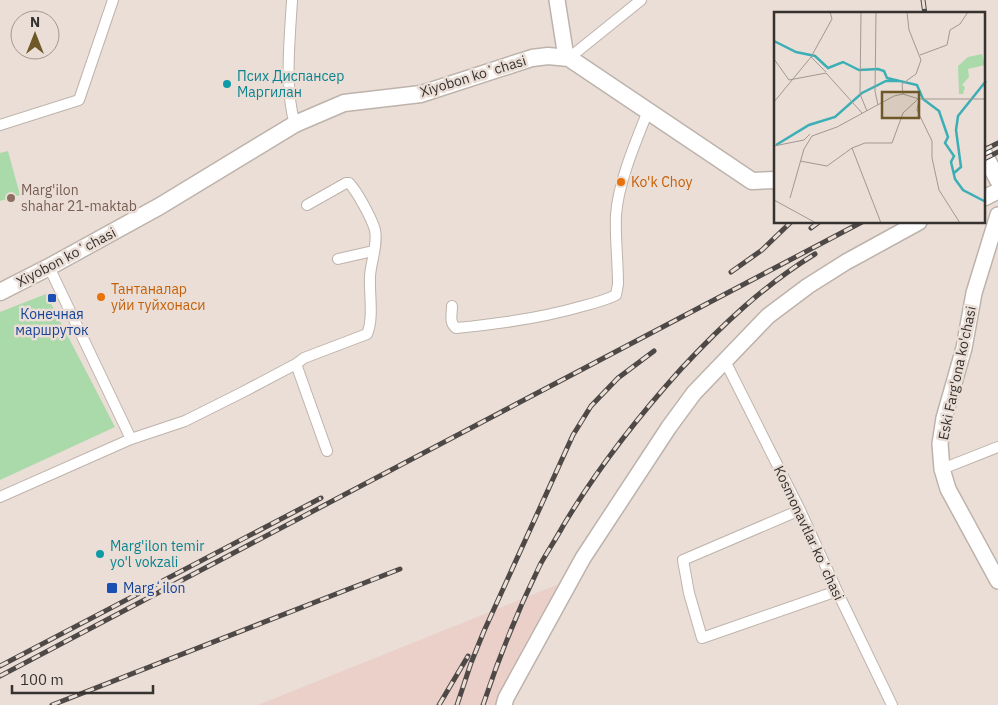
<svg xmlns="http://www.w3.org/2000/svg" width="998" height="705" viewBox="0 0 998 705" font-family="'IBM Plex Sans',sans-serif">
<style>
.industrial{fill:#ead0c9}
.green{fill:#aadaa9}
.lines{fill:none;stroke-linecap:round;stroke-linejoin:round}
.street-casing{stroke:#beb3ab;stroke-width:12}
.secondary-casing{stroke:#beb3ab;stroke-width:18}
.primary-casing{stroke:#beb3ab;stroke-width:19}
.street{stroke:#fff;stroke-width:10}
.secondary{stroke:#fff;stroke-width:15}
.primary{stroke:#fff;stroke-width:16}
.rail-casing{stroke:#4e4946;stroke-width:5}
.rail{stroke:#eaded6;stroke-width:3;stroke-dasharray:9;stroke-linecap:butt}
.culture-dot{fill:#0f9aa8;stroke:#eaded6;stroke-width:2}
.food-dot{fill:#e8710a;stroke:#eaded6;stroke-width:2}
.education-dot{fill:#8d6e63;stroke:#eaded6;stroke-width:2}
.transit-dot{fill:#1a4fb4;stroke:#eaded6;stroke-width:2}
.labels{text-anchor:middle;dominant-baseline:central;stroke-width:5;stroke-linejoin:round;paint-order:stroke}
.culture-label{font-size:14px;fill:#0d838f;stroke:#eaded6;text-anchor:start}
.street-label{font-size:14px;fill:#36322f;stroke:#eaded6}
.food-label{font-size:14px;fill:#c56008;stroke:#eaded6;text-anchor:start}
.education-label{font-size:14px;fill:#785e54;stroke:#eaded6;text-anchor:start}
.transit-label{font-size:14px;fill:#164399;stroke:#eaded6}
.inset-river{fill:none;stroke:#3cafb6;stroke-width:2.5}
.inset-road{fill:none;stroke:#a29993;stroke-width:1}
.view{fill:#6f5828;fill-opacity:0.15;stroke:#6f5828;stroke-width:2.5}
.inset-edge{fill:none;stroke:#36322f;stroke-width:2.5}
</style>
<rect width="100%" height="100%" fill="#eaded6"/>
<path class="industrial" d="M 559,584 L 520,654 L 498,705 L 258,705 Z"/>
<path class="green" d="M 8,151 L 20,195 L 0,201 L 0,153 Z
M 46,294 L 115,427 L 0,480 L 0,312 Z"/>
<g class="lines">
<g class="street-casing">
<path id="street" d="M 292,0 C 290,37 284,89 295,124
M 569,58 L 641,0
M 0,125 L 79,100 L 113,0
M 338,259 L 373,251
M 49,267 L 131,439
M 452,306 C 452,314 449,323 456,328 C 499,324 542,318 583,306 C 595,303 606,300 616,295 L 618,284 C 618,261 615,238 616,215 C 618,183 636,141 648,111
M 725,361 L 800,510 L 837,591 L 892,705
M 296,364 L 327,451
M 942,469 L 998,447
M 0,497 L 131,439 L 185,421 L 243,392 L 296,364 L 304,358 L 367,334 C 374,318 369,293 370,276 C 371,261 378,245 375,230 C 372,219 357,191 349,183 L 346,183 L 307,205
M 800,510 L 683,560 L 689,593 L 702,638 L 837,591"/>
</g>
<g class="secondary-casing">
<path id="secondary" d="M 557,0 L 566,57
M 984,198 L 998,191
M 998,215 L 974,293 L 964,348 L 944,418 L 940,444 L 942,469 L 948,489 L 998,581
M 504,705 L 506,698 L 583,558 L 669,427 L 694,393 L 768,316 L 808,286 L 846,262 L 919,222"/>
</g>
<g class="primary-casing">
<path id="primary" d="M 984,154 L 998,180
M 0,292 L 49,267 L 160,206 L 295,124 L 344,103 L 421,94 L 532,58 L 548,56 L 569,58 L 752,181 L 776,180"/>
</g>
<use href="#street" class="street"/>
<use href="#secondary" class="secondary"/>
<use href="#primary" class="primary"/>
<g class="rail-casing">
<path id="rail" d="M 923,0 L 925,14
M 984,150 L 998,143
M 984,159 L 998,152
M 811,228 L 819,222
M 731,272 L 762,250 L 791,222
M 0,666 L 321,498
M 0,676 L 862,222
M 52,705 L 400,569
M 439,705 L 468,656
M 457,705 L 471,663 L 484,631 L 573,435 L 591,406 L 618,378 L 654,351
M 483,705 C 499,657 518,610 540,565 C 547,552 556,539 563,526 C 597,469 636,419 681,369 C 721,326 764,285 815,254"/>
</g>
<use href="#rail" class="rail"/>
</g>
<g class="culture-dot">
<circle cx="227" cy="84" r="5"/>
<circle cx="100" cy="554" r="5"/>
</g>
<g class="food-dot">
<circle cx="621" cy="182" r="5"/>
<circle cx="101" cy="297" r="5"/>
</g>
<circle class="education-dot" cx="11" cy="198" r="5"/>
<g class="transit-dot">
<rect x="47" y="293" width="10" height="10" rx="2.5"/>
<rect x="106" y="582" width="12" height="12" rx="2.5"/>
</g>
<g class="labels">
<g class="culture-label">
<text x="237" y="76">Псих Диспансер<tspan x="237" dy="16">Маргилан</tspan></text>
<text x="110" y="546">Marg'ilon temir<tspan x="110" dy="16">yo'l vokzali</tspan></text>
</g>
<g class="street-label">
<text transform="translate(473 76) rotate(-17)">Xiyobon koʻchasi</text>
<text transform="translate(66 257) rotate(-28)">Xiyobon koʻchasi</text>
<text transform="translate(957 373) rotate(-78)">Eski Farg'ona ko'chasi</text>
<text transform="translate(809 533) rotate(65)">Kosmonavtlar koʻchasi</text>
</g>
<g class="food-label">
<text x="631" y="182">Ko'k Choy</text>
<text x="111" y="289">Тантаналар<tspan x="111" dy="16">уйи туйхонаси</tspan></text>
</g>
<g class="education-label">
<text x="21" y="190">Marg'ilon<tspan x="21" dy="16">shahar 21-maktab</tspan></text>
</g>
<g class="transit-label">
<text x="52" y="314">Конечная<tspan x="52" dy="16">маршруток</tspan></text>
<text x="123" y="588" text-anchor="start">Margʻilon</text>
</g>
</g>
<g transform="translate(774 12)">
<rect width="211" height="211" fill="#eaded6"/>
<path d="M 208,42 L 211,53 L 194,57 L 195,65 L 188,73 L 191,75 L 189,82 L 185,82 L 184,54 L 194,45 Z" fill="#aadaa9"/>
<path class="inset-river" d="M 0,29 L 22,40 L 41,44 L 54,56 L 69,50 L 85,58 L 104,57 L 110,59 L 113,66 L 143,73 L 149,87 L 165,99 L 174,125 L 171,131 L 180,144 L 177,150 L 181,167 L 189,178 L 212,190M 2,133 L 35,113 L 61,105 L 88,81 L 112,69 L 126,69M 180,161 L 187,155 L 182,118 L 184,104 L 212,69"/>
<path class="inset-road" d="M 87,0 L 86,82 L 93,99M 102,0 L 101,79 L 104,93M 146,43 L 173,33 L 176,18 L 186,12 L 194,0M 0,47 L 15,68 L 52,61 L 88,101M 52,60 L 37,45 L 58,7 L 56,0M 129,82 L 128,72 L 142,62 L 147,48 L 135,18 L 133,0M 145,87 L 143,98 L 158,129 L 158,146 L 165,178 L 186,211M 145,87 L 212,87M 0,90 L 37,45M 0,134 L 30,128 L 36,122M 78,136 L 91,131 L 118,131 L 129,101 L 144,87M 26,149 L 53,154 L 78,136 L 107,211M 16,186 L 30,137 L 38,124 L 63,115 L 120,84 L 129,82 L 145,87M 0,188 L 42,211"/>
<path class="view" d="M 108,80 L 145,80 L 145,106 L 108,106 Z"/>
<rect width="211" height="211" class="inset-edge"/>
</g>
<g transform="translate(35 35)"><circle r="24" fill="#eaded6" stroke="#a29993"/>
<path d="M0-4L9 19L0 12L-9 19Z" fill="#6f5828"/>
<text y="-8" font-size="14" font-weight="bold" text-anchor="middle" fill="#36322f">N</text>
</g>
<path d="M12 685v8h141v-8" fill="none" stroke="#36322f" stroke-width="2.5"/>
<text x="20" y="685" font-size="15" fill="#36322f" stroke="#eaded6" stroke-width="4" paint-order="stroke">100 m</text>
</svg>
